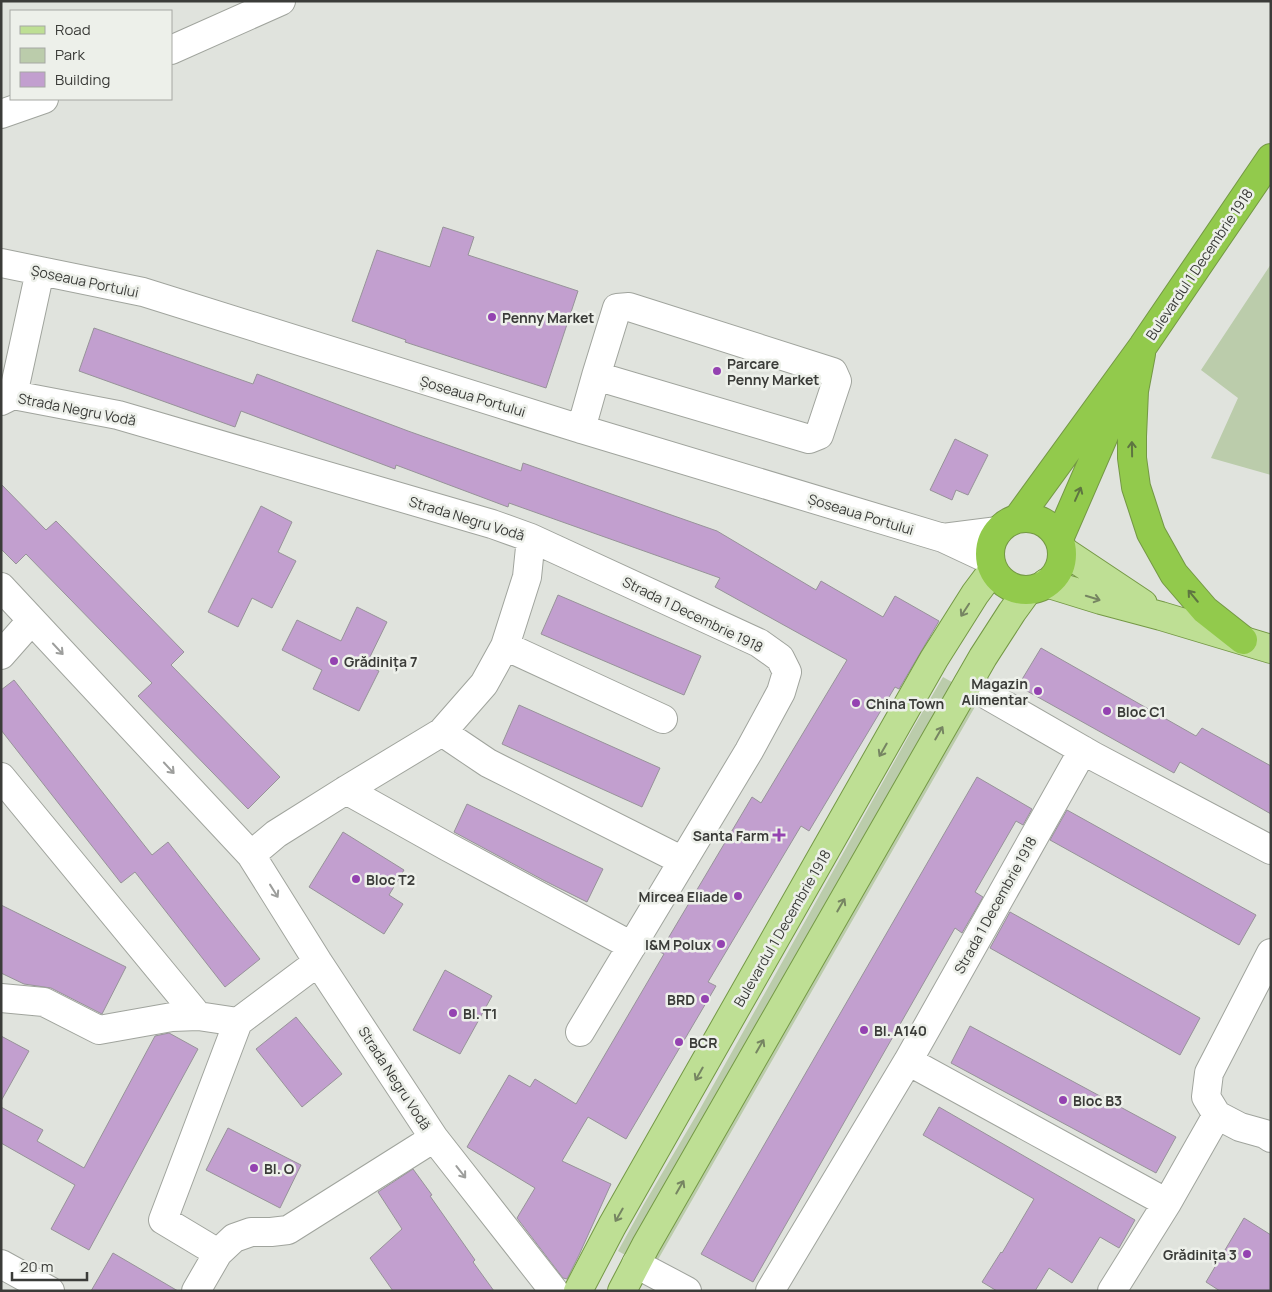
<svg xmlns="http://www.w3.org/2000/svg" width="1272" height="1292" viewBox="0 0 1272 1292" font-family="Manrope,sans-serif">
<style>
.green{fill:#bbccab}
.building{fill:#c29fcf;stroke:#979399}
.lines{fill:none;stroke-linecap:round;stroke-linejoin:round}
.minor-casing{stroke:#a0a49d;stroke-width:30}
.major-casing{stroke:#749845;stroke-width:30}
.highway-casing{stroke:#749845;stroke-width:30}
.minor{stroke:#fff;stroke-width:28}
.major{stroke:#bedf94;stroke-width:28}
.highway{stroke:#92ca4c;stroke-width:28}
.oneway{stroke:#5e7541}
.oneway2{stroke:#768562}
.oneway3{stroke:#9d9e9c}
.poi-dot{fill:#9442b1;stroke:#edf0ea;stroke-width:2}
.labels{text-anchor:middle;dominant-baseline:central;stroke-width:5;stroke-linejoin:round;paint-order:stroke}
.street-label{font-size:14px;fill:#3b3c39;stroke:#edf0ea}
.poi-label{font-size:14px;font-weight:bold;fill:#3b3c39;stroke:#edf0ea;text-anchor:start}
</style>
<rect width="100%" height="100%" fill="#e0e3dd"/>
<path class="green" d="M 1271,264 L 1271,475 L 1211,458 L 1238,398 L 1201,370 Z
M 943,677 L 980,698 L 652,1270 L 618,1251 L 644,1204 L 700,1109 L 912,730 Z"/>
<path class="building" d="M 443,227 L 474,237 L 468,255 L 578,291 L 546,388 L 405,342 L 406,340 L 352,321 L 377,250 L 430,267 Z
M 94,328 L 253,384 L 257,374 L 408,431 L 521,471 L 523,463 L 717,531 L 816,590 L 821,581 L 883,617 L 895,596 L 939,621 L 899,689 L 895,687 L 809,831 L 801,826 L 708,982 L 716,986 L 626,1139 L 588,1117 L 562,1161 L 611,1184 L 579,1255 L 567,1279 L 563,1278 L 517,1218 L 535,1188 L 467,1147 L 509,1075 L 530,1087 L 535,1079 L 576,1104 L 664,954 L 660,952 L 752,797 L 761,803 L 847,660 L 715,587 L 720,578 L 509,503 L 508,507 L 396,465 L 395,469 L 241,411 L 235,427 L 79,371 Z
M 955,439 L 988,455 L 968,495 L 956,490 L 952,500 L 930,490 Z
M 1,484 L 46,530 L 56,521 L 184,652 L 171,665 L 280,777 L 248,809 L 138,696 L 152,683 L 26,554 L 16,564 L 1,549 Z
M 261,506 L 292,522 L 278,552 L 296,561 L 272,608 L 252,598 L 238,627 L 208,612 Z
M 558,595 L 701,656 L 684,695 L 541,634 Z
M 357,607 L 387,622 L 366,665 L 379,671 L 359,711 L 313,689 L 322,670 L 282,650 L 297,620 L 341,641 Z
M 1041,648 L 1196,736 L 1202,728 L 1271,766 L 1271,814 L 1180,762 L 1174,773 L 1018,686 Z
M 14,680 L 152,855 L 168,842 L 260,959 L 225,987 L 135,872 L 121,883 L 1,730 L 1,690 Z
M 519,705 L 660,768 L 642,807 L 502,744 Z
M 977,777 L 1032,809 L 1023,825 L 1016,821 L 975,892 L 983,897 L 962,933 L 955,928 L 753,1282 L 701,1254 Z
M 467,804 L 603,869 L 587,902 L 543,880 L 454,832 Z
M 1067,810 L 1256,915 L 1239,945 L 1050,840 Z
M 343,832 L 404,870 L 389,895 L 403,904 L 384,934 L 309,887 Z
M 1,905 L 126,967 L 102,1014 L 51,988 L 24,984 L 1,973 Z
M 1010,912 L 1200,1018 L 1180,1055 L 990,948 Z
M 445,970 L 492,996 L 460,1054 L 413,1030 Z
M 296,1017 L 342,1074 L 302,1107 L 256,1049 Z
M 970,1026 L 1176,1137 L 1156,1173 L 951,1063 Z
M 169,1033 L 198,1049 L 89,1250 L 51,1229 L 75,1185 L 1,1143 L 1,1107 L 43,1130 L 37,1141 L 84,1168 L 155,1036 Z
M 1,1036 L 29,1051 L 1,1101 Z
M 939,1107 L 1135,1220 L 1119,1248 L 1100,1237 L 1072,1283 L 1049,1268 L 1035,1291 L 997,1291 L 982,1282 L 1001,1252 L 1002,1253 L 1034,1199 L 923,1135 Z
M 228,1128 L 301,1165 L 280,1208 L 206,1170 Z
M 413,1169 L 432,1195 L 430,1196 L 475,1260 L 473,1262 L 494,1291 L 393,1291 L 370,1258 L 402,1229 L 378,1192 Z
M 1244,1218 L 1271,1235 L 1271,1291 L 1220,1291 L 1206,1282 Z
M 113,1253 L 178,1291 L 91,1291 Z"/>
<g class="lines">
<g class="minor-casing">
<path id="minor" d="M 171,50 L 281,1
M 1,114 L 44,99
M 1,263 L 143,292 L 581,429 L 943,538 L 990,560
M 13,395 L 40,271
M 1,401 L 13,395 L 118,415 L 492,524 L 531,538 L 527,577 L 505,646 L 484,684 L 442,732 L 346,790 L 276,834 L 251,855
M 581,429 L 596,376 L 809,439 L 819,435 L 837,381 L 833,372 L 629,307 L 617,308 L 596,376
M 531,538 L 759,643 L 780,658 L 787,672 L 781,692 L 749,751 L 580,1032
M 943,538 L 998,531
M 1,587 L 251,855 L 318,962 L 434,1138 L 554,1291
M 505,646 L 663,719
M 1,655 L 31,621
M 968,684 L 1093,756 L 1271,850
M 442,732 L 488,763 L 683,861
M 1,777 L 198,1016
M 346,790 L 448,847 L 632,946
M 1271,953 L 1209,1073 L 1206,1097 L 1217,1115 L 1240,1127 L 1265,1134 L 1271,1138
M 1,998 L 44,1002 L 99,1030 L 172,1017 L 198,1016 L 238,1022 L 318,962
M 908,1061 L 1167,1203
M 218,1253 L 163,1220 L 238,1022
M 1,1264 L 50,1291
M 636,1264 L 687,1291
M 196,1291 L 218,1253 L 234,1238 L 251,1232 L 271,1232 L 288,1230 L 434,1138
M 770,1291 L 908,1061 L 1083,750
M 1112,1291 L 1167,1203 L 1217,1115"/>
</g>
<g class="major-casing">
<path id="major" d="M 1062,550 L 1143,604
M 1046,583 L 1101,600 L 1161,616 L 1271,649
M 578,1291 L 612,1226 L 934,659 L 975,594 L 993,570
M 622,1291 L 646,1245 L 983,657 L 1012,612 L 1028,590"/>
</g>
<g class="highway-casing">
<path id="highway" d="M 1141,354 L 1134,391 L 1132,436 L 1132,458 L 1136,487 L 1151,533 L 1174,574 L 1205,610 L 1243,640
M 1018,518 L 1143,346 L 1271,158
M990 554a36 36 0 1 1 72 0a36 36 0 1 1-72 0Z
M 1059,539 L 1122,394"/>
</g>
<use href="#minor" class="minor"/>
<use href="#major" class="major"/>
<use href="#highway" class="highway"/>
</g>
<defs><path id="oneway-shaft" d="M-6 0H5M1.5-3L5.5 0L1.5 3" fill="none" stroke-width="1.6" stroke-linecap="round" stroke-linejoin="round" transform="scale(1.25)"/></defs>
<g class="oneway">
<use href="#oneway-shaft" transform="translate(1132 449) rotate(-91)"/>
<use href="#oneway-shaft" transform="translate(1078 494) rotate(-66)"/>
<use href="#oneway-shaft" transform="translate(1193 596) rotate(-130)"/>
</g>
<g class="oneway2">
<use href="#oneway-shaft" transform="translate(1093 598) rotate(17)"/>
<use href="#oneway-shaft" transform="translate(965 610) rotate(123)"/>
<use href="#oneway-shaft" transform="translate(939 733) rotate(-60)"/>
<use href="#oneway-shaft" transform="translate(883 750) rotate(120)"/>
<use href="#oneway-shaft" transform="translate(841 905) rotate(-60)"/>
<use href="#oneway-shaft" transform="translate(760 1046) rotate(-60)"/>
<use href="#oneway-shaft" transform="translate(699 1074) rotate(120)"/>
<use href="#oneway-shaft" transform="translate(680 1187) rotate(-60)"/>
<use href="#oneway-shaft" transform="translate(619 1215) rotate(120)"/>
</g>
<g class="oneway3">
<use href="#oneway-shaft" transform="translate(58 649) rotate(47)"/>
<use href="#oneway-shaft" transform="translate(169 768) rotate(47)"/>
<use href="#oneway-shaft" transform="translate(274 891) rotate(58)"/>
<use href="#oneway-shaft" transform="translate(461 1172) rotate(52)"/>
</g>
<g class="poi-dot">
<circle cx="492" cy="317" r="5"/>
<circle cx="717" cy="371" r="5"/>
<circle cx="334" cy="661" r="5"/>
<circle cx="1038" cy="691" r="5"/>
<circle cx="856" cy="703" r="5"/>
<circle cx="1107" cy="711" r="5"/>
<path d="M776.5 827.5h5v5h5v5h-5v5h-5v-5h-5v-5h5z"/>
<circle cx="356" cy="879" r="5"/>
<circle cx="738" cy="896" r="5"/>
<circle cx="721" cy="944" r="5"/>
<circle cx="705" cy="999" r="5"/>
<circle cx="453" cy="1013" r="5"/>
<circle cx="864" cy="1030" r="5"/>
<circle cx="679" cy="1042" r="5"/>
<circle cx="1063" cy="1100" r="5"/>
<circle cx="254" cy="1168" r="5"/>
<circle cx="1247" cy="1254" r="5"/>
</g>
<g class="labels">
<g class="street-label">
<text transform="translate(1199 264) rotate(-56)">Bulevardul 1 Decembrie 1918</text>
<text transform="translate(85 281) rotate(12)">Șoseaua Portului</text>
<text transform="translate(473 396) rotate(17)">Șoseaua Portului</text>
<text transform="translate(77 409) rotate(11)">Strada Negru Vodă</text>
<text transform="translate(861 514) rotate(17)">Șoseaua Portului</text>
<text transform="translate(467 518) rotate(17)">Strada Negru Vodă</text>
<text transform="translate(693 614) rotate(26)">Strada 1 Decembrie 1918</text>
<text transform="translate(995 905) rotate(-61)">Strada 1 Decembrie 1918</text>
<text transform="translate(782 928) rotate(-60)">Bulevardul 1 Decembrie 1918</text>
<text transform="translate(395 1078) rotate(57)">Strada Negru Vodă</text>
</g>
<g class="poi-label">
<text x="502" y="317">Penny Market</text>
<text x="727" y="363">Parcare<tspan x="727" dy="16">Penny Market</tspan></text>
<text x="344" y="661">Grădinița 7</text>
<text x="1028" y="683" text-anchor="end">Magazin<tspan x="1028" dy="16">Alimentar</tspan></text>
<text x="866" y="703">China Town</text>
<text x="1117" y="711">Bloc C1</text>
<text x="769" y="835" text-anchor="end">Santa Farm</text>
<text x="366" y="879">Bloc T2</text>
<text x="728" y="896" text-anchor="end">Mircea Eliade</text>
<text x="711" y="944" text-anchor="end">I&amp;M Polux</text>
<text x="695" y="999" text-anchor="end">BRD</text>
<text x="463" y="1013">Bl. T1</text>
<text x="874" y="1030">Bl. A140</text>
<text x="689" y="1042">BCR</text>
<text x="1073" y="1100">Bloc B3</text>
<text x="264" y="1168">Bl. O</text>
<text x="1237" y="1254" text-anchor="end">Grădinița 3</text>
</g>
</g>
<rect width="1272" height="1292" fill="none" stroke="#3b3c39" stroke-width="5"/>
<rect x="10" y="10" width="162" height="90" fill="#edf0ea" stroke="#a6a8a3"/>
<rect x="20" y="26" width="25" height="8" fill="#bedf94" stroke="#a6a8a3"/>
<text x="55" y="35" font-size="15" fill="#3b3c39">Road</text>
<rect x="20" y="48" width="25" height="15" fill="#bbccab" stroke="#a6a8a3"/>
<text x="55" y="60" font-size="15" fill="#3b3c39">Park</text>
<rect x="20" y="72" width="25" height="15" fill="#c29fcf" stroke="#a6a8a3"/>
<text x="55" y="85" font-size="15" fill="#3b3c39">Building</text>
<path d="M12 1272v8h75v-8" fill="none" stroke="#3b3c39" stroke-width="2.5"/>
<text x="20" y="1272" font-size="15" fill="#3b3c39" stroke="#edf0ea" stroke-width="4" paint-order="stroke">20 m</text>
</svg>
